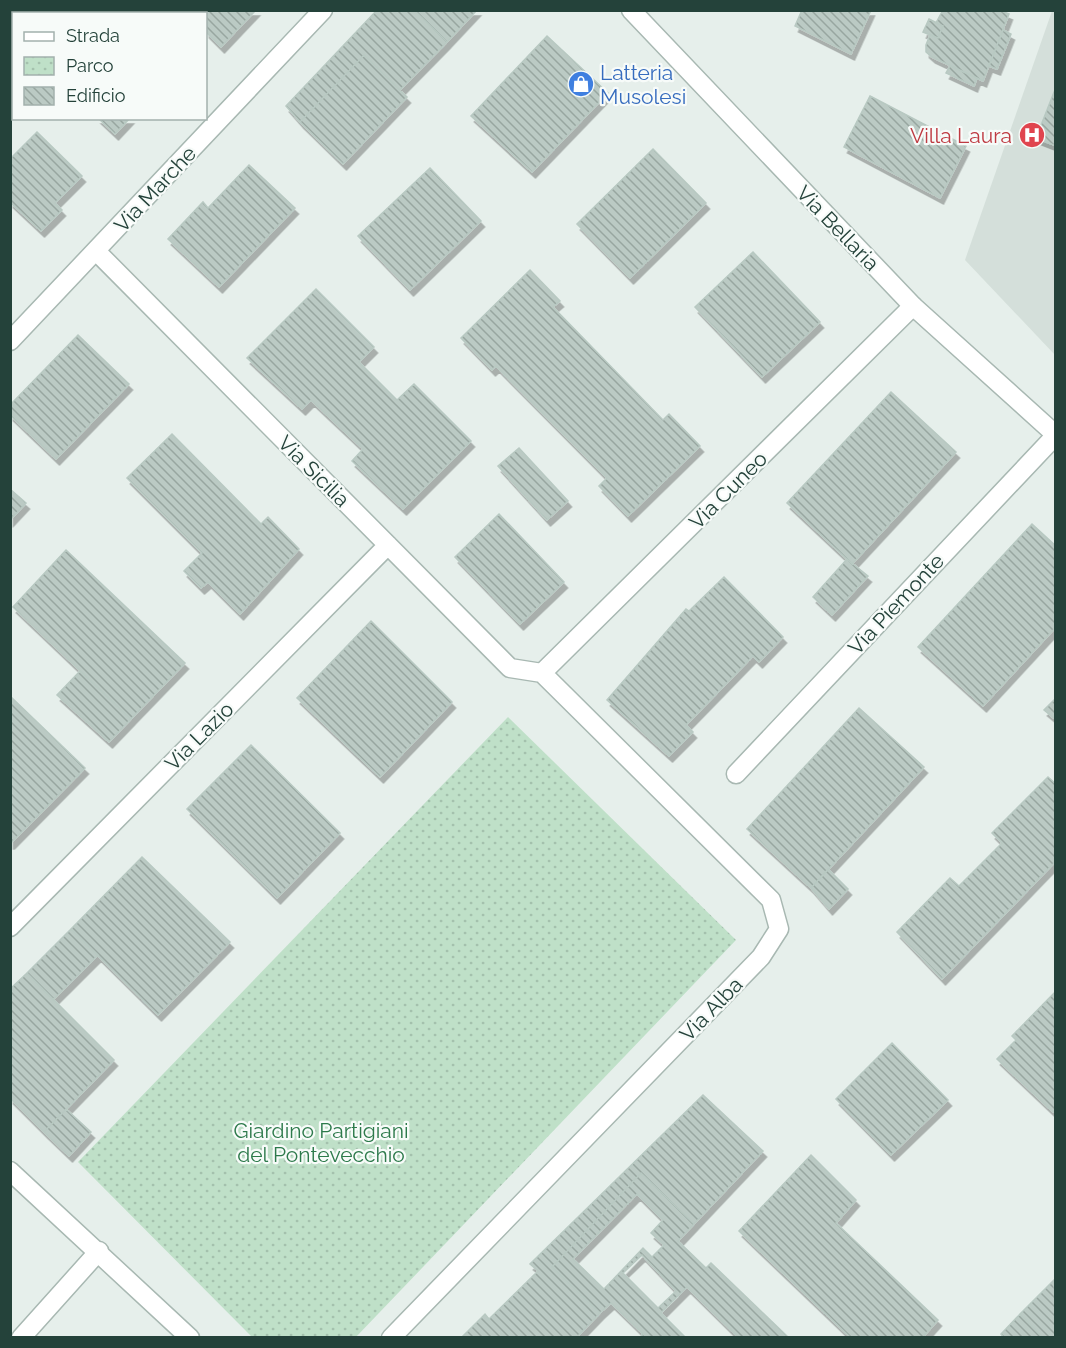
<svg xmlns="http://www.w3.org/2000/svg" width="1066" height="1348" viewBox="0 0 1066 1348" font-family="Raleway,sans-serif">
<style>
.built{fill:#d4dfda}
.park{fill:url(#park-dots)}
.building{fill:url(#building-back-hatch);stroke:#b8c9c2;stroke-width:1.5;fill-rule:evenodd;filter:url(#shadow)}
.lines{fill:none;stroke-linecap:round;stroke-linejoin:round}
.minor-casing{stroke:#a8b8b2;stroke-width:21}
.tertiary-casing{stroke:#a8b8b2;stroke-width:21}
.minor{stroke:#fff;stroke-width:18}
.tertiary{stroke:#fff;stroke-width:18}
.labels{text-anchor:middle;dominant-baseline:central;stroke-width:4.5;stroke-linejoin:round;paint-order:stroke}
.shop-label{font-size:21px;fill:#366cbe;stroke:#f7fbf9;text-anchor:start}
.health-label{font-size:21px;fill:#be3a42;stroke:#f7fbf9;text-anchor:end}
.street-label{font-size:21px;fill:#24423a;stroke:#f7fbf9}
.park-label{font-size:21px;fill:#2d7a4b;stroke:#f7fbf9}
</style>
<defs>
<pattern id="park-dots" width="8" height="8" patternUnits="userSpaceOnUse" patternTransform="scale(1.5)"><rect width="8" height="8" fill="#bfe0c8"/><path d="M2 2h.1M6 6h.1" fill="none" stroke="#a4c1ad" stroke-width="1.8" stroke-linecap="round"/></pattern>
<pattern id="building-back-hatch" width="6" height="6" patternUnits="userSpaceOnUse" patternTransform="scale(1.5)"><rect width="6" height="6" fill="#bbcac4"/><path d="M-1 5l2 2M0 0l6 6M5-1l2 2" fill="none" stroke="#98a6a0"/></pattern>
<filter id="shadow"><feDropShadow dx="3.5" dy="6" stdDeviation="0" flood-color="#0004"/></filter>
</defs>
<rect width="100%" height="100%" fill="#e6efeb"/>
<path class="built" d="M 1052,11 L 1055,11 L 1055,355 L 965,260 Z"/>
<path class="park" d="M 508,717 L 736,940 L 356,1337 L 252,1337 L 78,1162 Z"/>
<path class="building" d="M 59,10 L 96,10 L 100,14 L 56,14 Z
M 183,10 L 256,10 L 221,47 L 206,32 L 206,14 L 186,14 Z
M 377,10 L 414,10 L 447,42 L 400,90 L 364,55 L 300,122 L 286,106 Z
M 414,10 L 477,10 L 447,42 Z
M 802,10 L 871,10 L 851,54 L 795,26 Z
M 943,10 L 999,10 L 1009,14 L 983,81 L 932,57 L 926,52 L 926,45 L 930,35 L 938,38 L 943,26 L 936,23 Z
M 929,19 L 943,26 L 938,38 L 923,32 Z
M 1003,30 L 1011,34 L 997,69 L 989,66 Z
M 547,36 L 608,93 L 532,172 L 471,116 Z
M 364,55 L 407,97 L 343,164 L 300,122 Z
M 950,66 L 977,78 L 974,86 L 946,73 Z
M 1056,87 L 1056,146 L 1036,138 Z
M 870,96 L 966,146 L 940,198 L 844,147 Z
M 98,118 L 130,118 L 115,134 Z
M 37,132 L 82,176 L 55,203 L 62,210 L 41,231 L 10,202 L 10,159 Z
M 653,149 L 706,203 L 630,278 L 577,224 Z
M 249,165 L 295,208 L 219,287 L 168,239 L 203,202 L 208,208 Z
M 430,168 L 481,221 L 410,290 L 358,236 Z
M 753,252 L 820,322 L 762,377 L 695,307 Z
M 530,270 L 560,301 L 553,307 L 663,420 L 669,414 L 700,446 L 628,516 L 599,486 L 607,478 L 496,366 L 492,370 L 461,338 Z
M 316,289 L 374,347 L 359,362 L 397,400 L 414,384 L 471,441 L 403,509 L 352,461 L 363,449 L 311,400 L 302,409 L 247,358 Z
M 78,335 L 129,384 L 56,459 L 10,415 L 10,405 Z
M 891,392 L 956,452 L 852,564 L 787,503 Z
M 172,434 L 261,524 L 268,517 L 299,549 L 240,614 L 208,582 L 201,588 L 184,571 L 202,553 L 127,478 Z
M 519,448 L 568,501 L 547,520 L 498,466 Z
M 10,489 L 26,503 L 10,520 Z
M 499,514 L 564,582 L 520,624 L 455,557 Z
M 1032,524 L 1056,546 L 1056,627 L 983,706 L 918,647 Z
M 66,550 L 185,663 L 131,719 L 13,607 Z
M 847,559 L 868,576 L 832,615 L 813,597 Z
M 724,577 L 783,637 L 759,662 L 753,656 L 686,725 L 693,732 L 669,756 L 607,700 L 686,609 L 689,611 Z
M 371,621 L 452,702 L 380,777 L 297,698 Z
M 80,671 L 131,719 L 109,742 L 57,695 Z
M 10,696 L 85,768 L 11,843 L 10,843 Z
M 1056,698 L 1056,720 L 1044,710 Z
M 859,708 L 924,767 L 811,888 L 747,829 Z
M 251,745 L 340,833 L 277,898 L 187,809 Z
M 1048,777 L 1056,784 L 1056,861 L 942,979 L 897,932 L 950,878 L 959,886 L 1002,843 L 992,833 Z
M 142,857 L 230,942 L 158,1015 L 71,929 Z
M 828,869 L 848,889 L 829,909 L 811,888 Z
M 71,929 L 98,955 L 53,1000 L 27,973 Z
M 27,973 L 114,1060 L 44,1132 L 10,1098 L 10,989 Z
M 1056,991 L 1056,1109 L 1053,1112 L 997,1059 L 1016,1040 L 1012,1036 Z
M 892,1043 L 948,1100 L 891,1155 L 836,1099 Z
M 703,1095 L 763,1151 L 694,1224 L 641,1173 L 552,1267 L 600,1313 L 576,1338 L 461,1338 L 485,1314 L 489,1319 L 538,1271 L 530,1264 Z
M 66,1109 L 91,1132 L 69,1156 L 44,1132 Z
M 811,1155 L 856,1200 L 836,1223 L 938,1320 L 922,1338 L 851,1338 L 739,1231 Z
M 641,1173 L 694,1224 L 678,1241 L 706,1268 L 711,1263 L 789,1338 L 739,1338 L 687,1287 L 661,1313 L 686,1338 L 642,1338 L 642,1333 L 611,1303 L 600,1313 L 552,1267 ZM 637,1194 L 663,1220 L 651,1233 L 664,1245 L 652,1257 L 643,1248 L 604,1289 L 573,1259 ZM 642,1255 L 676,1291 L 658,1308 L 623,1273 Z
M 1054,1280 L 1056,1338 L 1043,1338 L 1020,1314 Z
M 1020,1314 L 1043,1338 L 1004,1338 L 1001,1334 Z"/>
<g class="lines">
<g class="minor-casing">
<path id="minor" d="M 96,251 L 510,668 L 542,673
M 10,341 L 323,10
M 542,673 L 913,306
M 736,774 L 1056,435
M 10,927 L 388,545
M 21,1338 L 99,1251
M 391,1338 L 761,957 L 779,929 L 771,900 L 542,673"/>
</g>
<g class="tertiary-casing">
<path id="tertiary" d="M 631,10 L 913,306 L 1056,435
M 10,1171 L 190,1338"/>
</g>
<use href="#minor" class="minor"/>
<use href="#tertiary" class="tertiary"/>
</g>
<defs>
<g id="shop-disc" transform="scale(1.35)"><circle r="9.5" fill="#3f7fe0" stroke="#f7fbf9"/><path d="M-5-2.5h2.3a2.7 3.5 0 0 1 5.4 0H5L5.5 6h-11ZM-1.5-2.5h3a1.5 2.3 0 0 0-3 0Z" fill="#fff"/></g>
<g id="hospital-disc" transform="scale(1.35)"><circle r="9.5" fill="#e0444e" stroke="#f7fbf9"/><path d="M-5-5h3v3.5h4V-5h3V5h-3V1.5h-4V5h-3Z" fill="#fff"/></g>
</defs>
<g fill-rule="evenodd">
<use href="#shop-disc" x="581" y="84"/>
<use href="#hospital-disc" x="1032" y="135"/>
</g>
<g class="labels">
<g class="shop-label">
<text x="600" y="72">Latteria<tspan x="600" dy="24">Musolesi</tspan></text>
</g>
<g class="health-label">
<text x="1012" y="135">Villa Laura</text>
</g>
<g class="street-label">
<text transform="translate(155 189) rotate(-47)">Via Marche</text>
<text transform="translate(838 228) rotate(46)">Via Bellaria</text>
<text transform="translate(314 471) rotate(45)">Via Sicilia</text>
<text transform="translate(728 490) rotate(-45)">Via Cuneo</text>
<text transform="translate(896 604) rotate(-47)">Via Piemonte</text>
<text transform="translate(199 736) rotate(-45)">Via Lazio</text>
<text transform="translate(711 1009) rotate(-46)">Via Alba</text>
</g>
<g class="park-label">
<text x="321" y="1130">Giardino Partigiani<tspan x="321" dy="24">del Pontevecchio</tspan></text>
</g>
</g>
<rect width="1066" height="1348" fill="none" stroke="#24423a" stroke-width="24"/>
<rect x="12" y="12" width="195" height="108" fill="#f7fbf9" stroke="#a3b1ad" stroke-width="1.5"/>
<rect x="24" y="32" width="30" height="9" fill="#ffffff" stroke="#a3b1ad" stroke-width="1.5"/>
<text x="66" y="42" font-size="18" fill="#24423a">Strada</text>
<rect x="24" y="57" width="30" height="18" fill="url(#park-dots)" stroke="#a3b1ad" stroke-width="1.5"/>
<text x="66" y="72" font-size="18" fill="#24423a">Parco</text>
<rect x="24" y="87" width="30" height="18" fill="url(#building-back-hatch)" stroke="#a3b1ad" stroke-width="1.5"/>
<text x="66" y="102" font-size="18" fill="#24423a">Edificio</text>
</svg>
